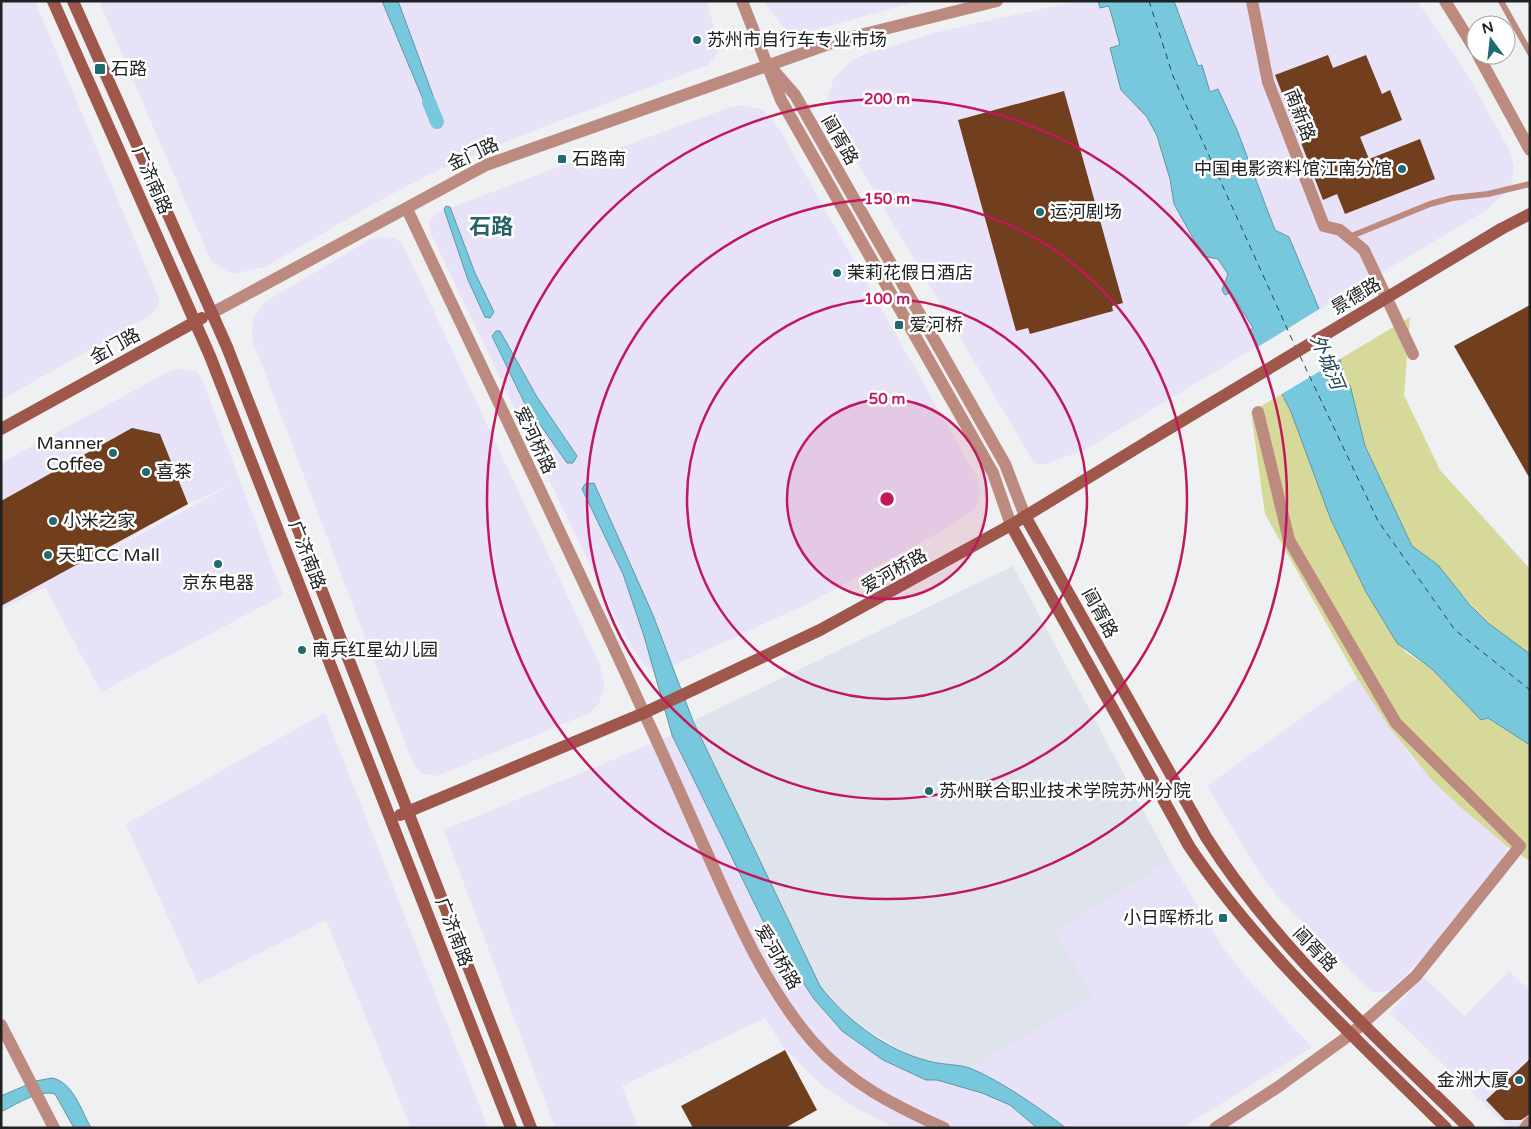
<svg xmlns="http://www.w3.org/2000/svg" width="1531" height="1129" viewBox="0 0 1531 1129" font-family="'Varela Round','Noto Sans SC',sans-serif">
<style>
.commercial{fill:#e7e2f8;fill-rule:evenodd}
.industrial{fill:#e8e2f8}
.built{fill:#dee3ec}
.green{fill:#d7d99a}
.water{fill:#77c8dd;stroke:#5d96a5}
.pier{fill:#eff0f2}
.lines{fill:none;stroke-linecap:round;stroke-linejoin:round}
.canal{stroke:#77c8dd;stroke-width:14}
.ferry{stroke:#214650;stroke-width:1;stroke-dasharray:6 5;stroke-linecap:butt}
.building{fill:#713e1e}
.service{stroke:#bd8a80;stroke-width:6}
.minor{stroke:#bd8a80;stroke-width:12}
.tertiary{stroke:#bd8a80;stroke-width:12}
.secondary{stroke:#9f574c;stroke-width:12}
.secondary-bridge{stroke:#9f574c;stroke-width:12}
.ring{fill:none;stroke:#c2185b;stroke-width:2.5}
.poi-dot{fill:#1f6b72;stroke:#fff;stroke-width:2}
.labels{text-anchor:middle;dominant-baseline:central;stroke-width:5;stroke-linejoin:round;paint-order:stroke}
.poi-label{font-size:18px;fill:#202122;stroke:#fff;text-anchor:start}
.street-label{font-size:18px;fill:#202122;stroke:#fff}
.water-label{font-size:19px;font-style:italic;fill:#214650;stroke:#fff}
.district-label{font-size:22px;font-weight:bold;fill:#286267;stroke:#fff}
.centre{fill:#c2185b;stroke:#fff;stroke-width:2.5}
.ring-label{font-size:15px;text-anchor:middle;font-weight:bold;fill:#c2185b;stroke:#fff;stroke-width:5;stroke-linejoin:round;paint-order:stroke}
</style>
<rect width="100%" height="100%" fill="#eff0f2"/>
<path class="commercial" d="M 1,1 L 35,1 L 159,298 L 159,306 L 149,316 L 1,400 Z
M 99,1 L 707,1 L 719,45 L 717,54 L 708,65 L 520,136 L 432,173 L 375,203 L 265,267 L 232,274 L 211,261 Z
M 763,1 L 919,1 L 804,33 L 793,34 L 788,33 Z
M 1077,1 L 1098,1 L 1100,8 L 1109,5 L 1120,45 L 1110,48 L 1121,90 L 1147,117 L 1165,158 L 1174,204 L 1203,256 L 1218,259 L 1225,268 L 1228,274 L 1222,290 L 1225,295 L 1231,292 L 1253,328 L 1250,330 L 1258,346 L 1085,450 L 1043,465 L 1034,463 L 834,123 L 828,97 L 833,80 L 842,70 L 853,60 L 867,53 L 942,31 Z
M 1174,1 L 1417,1 L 1463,67 L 1510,151 L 1514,167 L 1511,184 L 1505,193 L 1485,211 L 1319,310 L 1289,238 L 1275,231 L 1237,130 L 1218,89 L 1211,92 L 1202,66 L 1198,66 Z
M 742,105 L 763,110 L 780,130 L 979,481 L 980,492 L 978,503 L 974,509 L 951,526 L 809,603 L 665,669 L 652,670 L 642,663 L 618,623 L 431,234 L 429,224 L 432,218 L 437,213 L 597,152 L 608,152 L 728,108 Z
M 380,237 L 394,238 L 402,243 L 599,663 L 603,678 L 604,688 L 599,703 L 590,713 L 437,776 L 422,773 L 415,766 L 410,756 L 252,339 L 252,325 L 256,314 L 265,302 L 369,240 Z
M 177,369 L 196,371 L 202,379 L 283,595 L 101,692 L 45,587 L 1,610 L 1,463 L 166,373 ZM 231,485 L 73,571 L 188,504 Z
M 1357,678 L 1411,757 L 1457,804 L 1508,847 L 1505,855 L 1457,923 L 1389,991 L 1372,993 L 1277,896 L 1260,874 L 1207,786 Z
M 325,713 L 488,1128 L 411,1128 L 326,920 L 198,984 L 126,824 Z
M 672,735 L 765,925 L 793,969 L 828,1017 L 842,1031 L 883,1060 L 925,1080 L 937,1080 L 982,1093 L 1010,1105 L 1037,1128 L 895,1128 L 854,1107 L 824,1087 L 783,1047 L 765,1018 L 622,1086 L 638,1128 L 555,1128 L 444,830 Z
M 1509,971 L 1530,991 L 1530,1119 L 1521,1128 L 1509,1128 L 1390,1013 L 1423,977 L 1465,1016 Z"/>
<path class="industrial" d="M 1170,861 L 1225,950 L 1247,978 L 1312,1047 L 1182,1128 L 1066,1128 L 1034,1104 L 971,1068 L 1091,997 L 1056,931 Z"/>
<path class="built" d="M 1013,566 L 1170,861 L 1056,931 L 1092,997 L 971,1068 L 948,1066 L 925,1061 L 903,1051 L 862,1027 L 834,1005 L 820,986 L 693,721 Z"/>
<path class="green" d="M 1410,317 L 1404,395 L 1440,470 L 1530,569 L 1530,654 L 1488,623 L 1424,554 L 1412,546 L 1365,446 L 1350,386 L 1346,386 L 1340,359 Z
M 1282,394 L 1291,412 L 1331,520 L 1366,592 L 1405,652 L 1432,669 L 1481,720 L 1487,718 L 1530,745 L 1530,861 L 1508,847 L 1457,804 L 1431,779 L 1389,727 L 1357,678 L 1265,514 L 1251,412 Z"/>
<path class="water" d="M 382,1 L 398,1 L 439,112 L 436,118 L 430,116 Z
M 1098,1 L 1174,1 L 1198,66 L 1202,65 L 1210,92 L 1218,89 L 1237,130 L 1275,230 L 1289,237 L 1340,359 L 1346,386 L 1350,385 L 1365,446 L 1412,546 L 1438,565 L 1469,604 L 1488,623 L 1530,654 L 1530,745 L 1488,718 L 1481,720 L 1432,669 L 1397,643 L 1366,592 L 1331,520 L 1291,412 L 1250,330 L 1253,328 L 1231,292 L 1225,295 L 1222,290 L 1228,274 L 1218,259 L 1203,256 L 1174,204 L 1170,179 L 1157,136 L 1147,117 L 1121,90 L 1110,48 L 1120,45 L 1109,6 L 1100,8 Z
M 446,206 L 450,207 L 475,273 L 494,312 L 490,318 L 485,317 L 468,280 L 444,209 Z
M 496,331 L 500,331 L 537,397 L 577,456 L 573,463 L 567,463 L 524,402 L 492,336 Z
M 594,483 L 653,615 L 693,721 L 820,986 C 846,1020 886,1050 928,1061 C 941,1065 961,1064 972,1069 C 1001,1081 1041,1109 1066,1128 L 1037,1128 L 1010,1105 L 982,1093 L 937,1080 L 926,1080 L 883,1060 L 842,1031 L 814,999 L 765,925 L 672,735 L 644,636 L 623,574 L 582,489 L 585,484 Z
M 52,1078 C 73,1082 81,1110 91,1128 L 74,1128 L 55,1094 C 39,1089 15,1105 1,1112 L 1,1096 L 36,1081 Z"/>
<path class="pier" d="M 1321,308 L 1342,358 L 1280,395 L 1256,348 Z"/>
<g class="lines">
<path class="canal" d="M 429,102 L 437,122"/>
<path class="ferry" d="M 1149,1 L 1173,76 L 1295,346
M 1300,356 L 1378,521 L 1455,630 L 1530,690"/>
</g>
<path class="building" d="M 1328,55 L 1333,68 L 1366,55 L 1382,94 L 1390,90 L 1402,120 L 1360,137 L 1369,159 L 1420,139 L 1435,179 L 1345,214 L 1337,194 L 1323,200 L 1275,75 Z
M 1064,91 L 1123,303 L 1112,306 L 1113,311 L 1030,334 L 1028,328 L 1016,331 L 958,120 Z
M 1530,305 L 1530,479 L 1454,346 Z
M 132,428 L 160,434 L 188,504 L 1,606 L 1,501 Z
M 785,1050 L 817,1110 L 785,1128 L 693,1128 L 681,1106 Z
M 1530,1059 L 1530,1114 L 1521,1120 L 1505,1120 L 1486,1100 Z"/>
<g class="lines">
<path class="service" d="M 1501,1 L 1530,53
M 1349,237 L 1430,204 L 1452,198 L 1488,194 L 1530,184"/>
<path class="minor" d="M 1252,1 L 1268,82 L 1324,226 L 1340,230 L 1364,250 L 1413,354
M 407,209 C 486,377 567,544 644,713 C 667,762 689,813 711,862 C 739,925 768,990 813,1042 C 849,1083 895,1106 944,1128
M 1,1025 L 54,1128
M 1215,1128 L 1278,1087 L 1351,1034 L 1416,976 L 1520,846 L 1396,723 L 1289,540 L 1258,412
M 1525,1128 L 1530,1122"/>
<path class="tertiary" d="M 742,1 L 781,100 L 993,473 L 1011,525
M 1445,1 L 1476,51
M 1478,55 L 1530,150
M 774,71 L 795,95 L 1005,464 L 1025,516
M 212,313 L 486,165 L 840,40 L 997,1"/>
<path class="secondary" d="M 53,1 L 210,356 L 511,1128
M 73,1 L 227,347 L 531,1128
M 1501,229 L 1530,214
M 1,429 L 202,318
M 1025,516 L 1206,837 C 1276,948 1376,1036 1469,1128
M 1011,525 L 1189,846 C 1260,952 1356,1038 1446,1128
M 400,815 L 644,713 L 820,630 L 1011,525 L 1150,440"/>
<path class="secondary-bridge" d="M 1150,440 L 1501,229"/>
</g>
<circle cx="887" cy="499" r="100" fill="#c2185b" fill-opacity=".12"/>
<g class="ring">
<circle cx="887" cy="499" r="100"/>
<circle cx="887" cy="499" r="200"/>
<circle cx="887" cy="499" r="300"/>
<circle cx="887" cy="499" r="400"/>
</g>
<g class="poi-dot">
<circle cx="697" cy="40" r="5"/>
<rect x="94" y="63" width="12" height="12" rx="2.5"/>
<rect x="557" y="154" width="10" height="10" rx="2.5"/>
<circle cx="1402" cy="169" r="5"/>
<circle cx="1040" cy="212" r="5"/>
<circle cx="837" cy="273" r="5"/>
<rect x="894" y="320" width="10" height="10" rx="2.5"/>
<circle cx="113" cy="453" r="5"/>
<circle cx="146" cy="472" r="5"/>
<circle cx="53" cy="521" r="5"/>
<circle cx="48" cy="555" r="5"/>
<circle cx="218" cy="564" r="5"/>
<circle cx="302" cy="650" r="5"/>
<circle cx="929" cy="791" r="5"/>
<rect x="1218" y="913" width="10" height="10" rx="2.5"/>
<circle cx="1519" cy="1080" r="5"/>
</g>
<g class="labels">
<g class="poi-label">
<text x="707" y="40">苏州市自行车专业市场</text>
<text x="111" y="69">石路</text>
<text x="572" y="159">石路南</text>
<text x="1392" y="169" text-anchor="end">中国电影资料馆江南分馆</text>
<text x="1050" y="212">运河剧场</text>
<text x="847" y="273">茉莉花假日酒店</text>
<text x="909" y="325">爱河桥</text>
<text x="103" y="443" text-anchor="end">Manner<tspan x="103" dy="21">Coffee</tspan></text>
<text x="156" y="472">喜茶</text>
<text x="63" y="521">小米之家</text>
<text x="58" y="555">天虹CC Mall</text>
<text x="218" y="583" text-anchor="middle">京东电器</text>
<text x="312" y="650">南兵红星幼儿园</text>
<text x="939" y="791">苏州联合职业技术学院苏州分院</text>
<text x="1213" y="918" text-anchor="end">小日晖桥北</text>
<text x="1509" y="1080" text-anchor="end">金洲大厦</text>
</g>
<g class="street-label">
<text transform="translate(1300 115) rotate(69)">南新路</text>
<text transform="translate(840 140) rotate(60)">阊胥路</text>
<text transform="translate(473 154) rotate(-25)">金门路</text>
<text transform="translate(152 180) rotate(66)">广济南路</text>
<text transform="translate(1356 296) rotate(-31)">景德路</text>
<text transform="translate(115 346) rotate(-29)">金门路</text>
<text transform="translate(535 440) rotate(65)">爱河桥路</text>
<text transform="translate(307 555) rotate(69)">广济南路</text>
<text transform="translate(894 571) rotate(-29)">爱河桥路</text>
<text transform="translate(1100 613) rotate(61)">阊胥路</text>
<text transform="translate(454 932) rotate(69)">广济南路</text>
<text transform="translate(1315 949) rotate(46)">阊胥路</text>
<text transform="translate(778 957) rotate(60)">爱河桥路</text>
</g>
<g class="water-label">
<text transform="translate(1327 362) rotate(67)">外城河</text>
</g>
<g class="district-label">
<text x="491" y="227">石路</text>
</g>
</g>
<circle cx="887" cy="499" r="8" class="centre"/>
<g class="ring-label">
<text x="887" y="104">200 m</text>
<text x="887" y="204">150 m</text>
<text x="887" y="304">100 m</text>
<text x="887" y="404">50 m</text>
</g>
<rect width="1531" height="1129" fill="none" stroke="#202122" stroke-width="5"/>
<g transform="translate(1491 40) rotate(345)"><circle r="24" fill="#ffffff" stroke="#a6a6a7"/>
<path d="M0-4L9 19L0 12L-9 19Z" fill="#1f6b72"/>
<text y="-8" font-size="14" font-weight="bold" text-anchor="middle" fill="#202122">N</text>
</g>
</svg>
